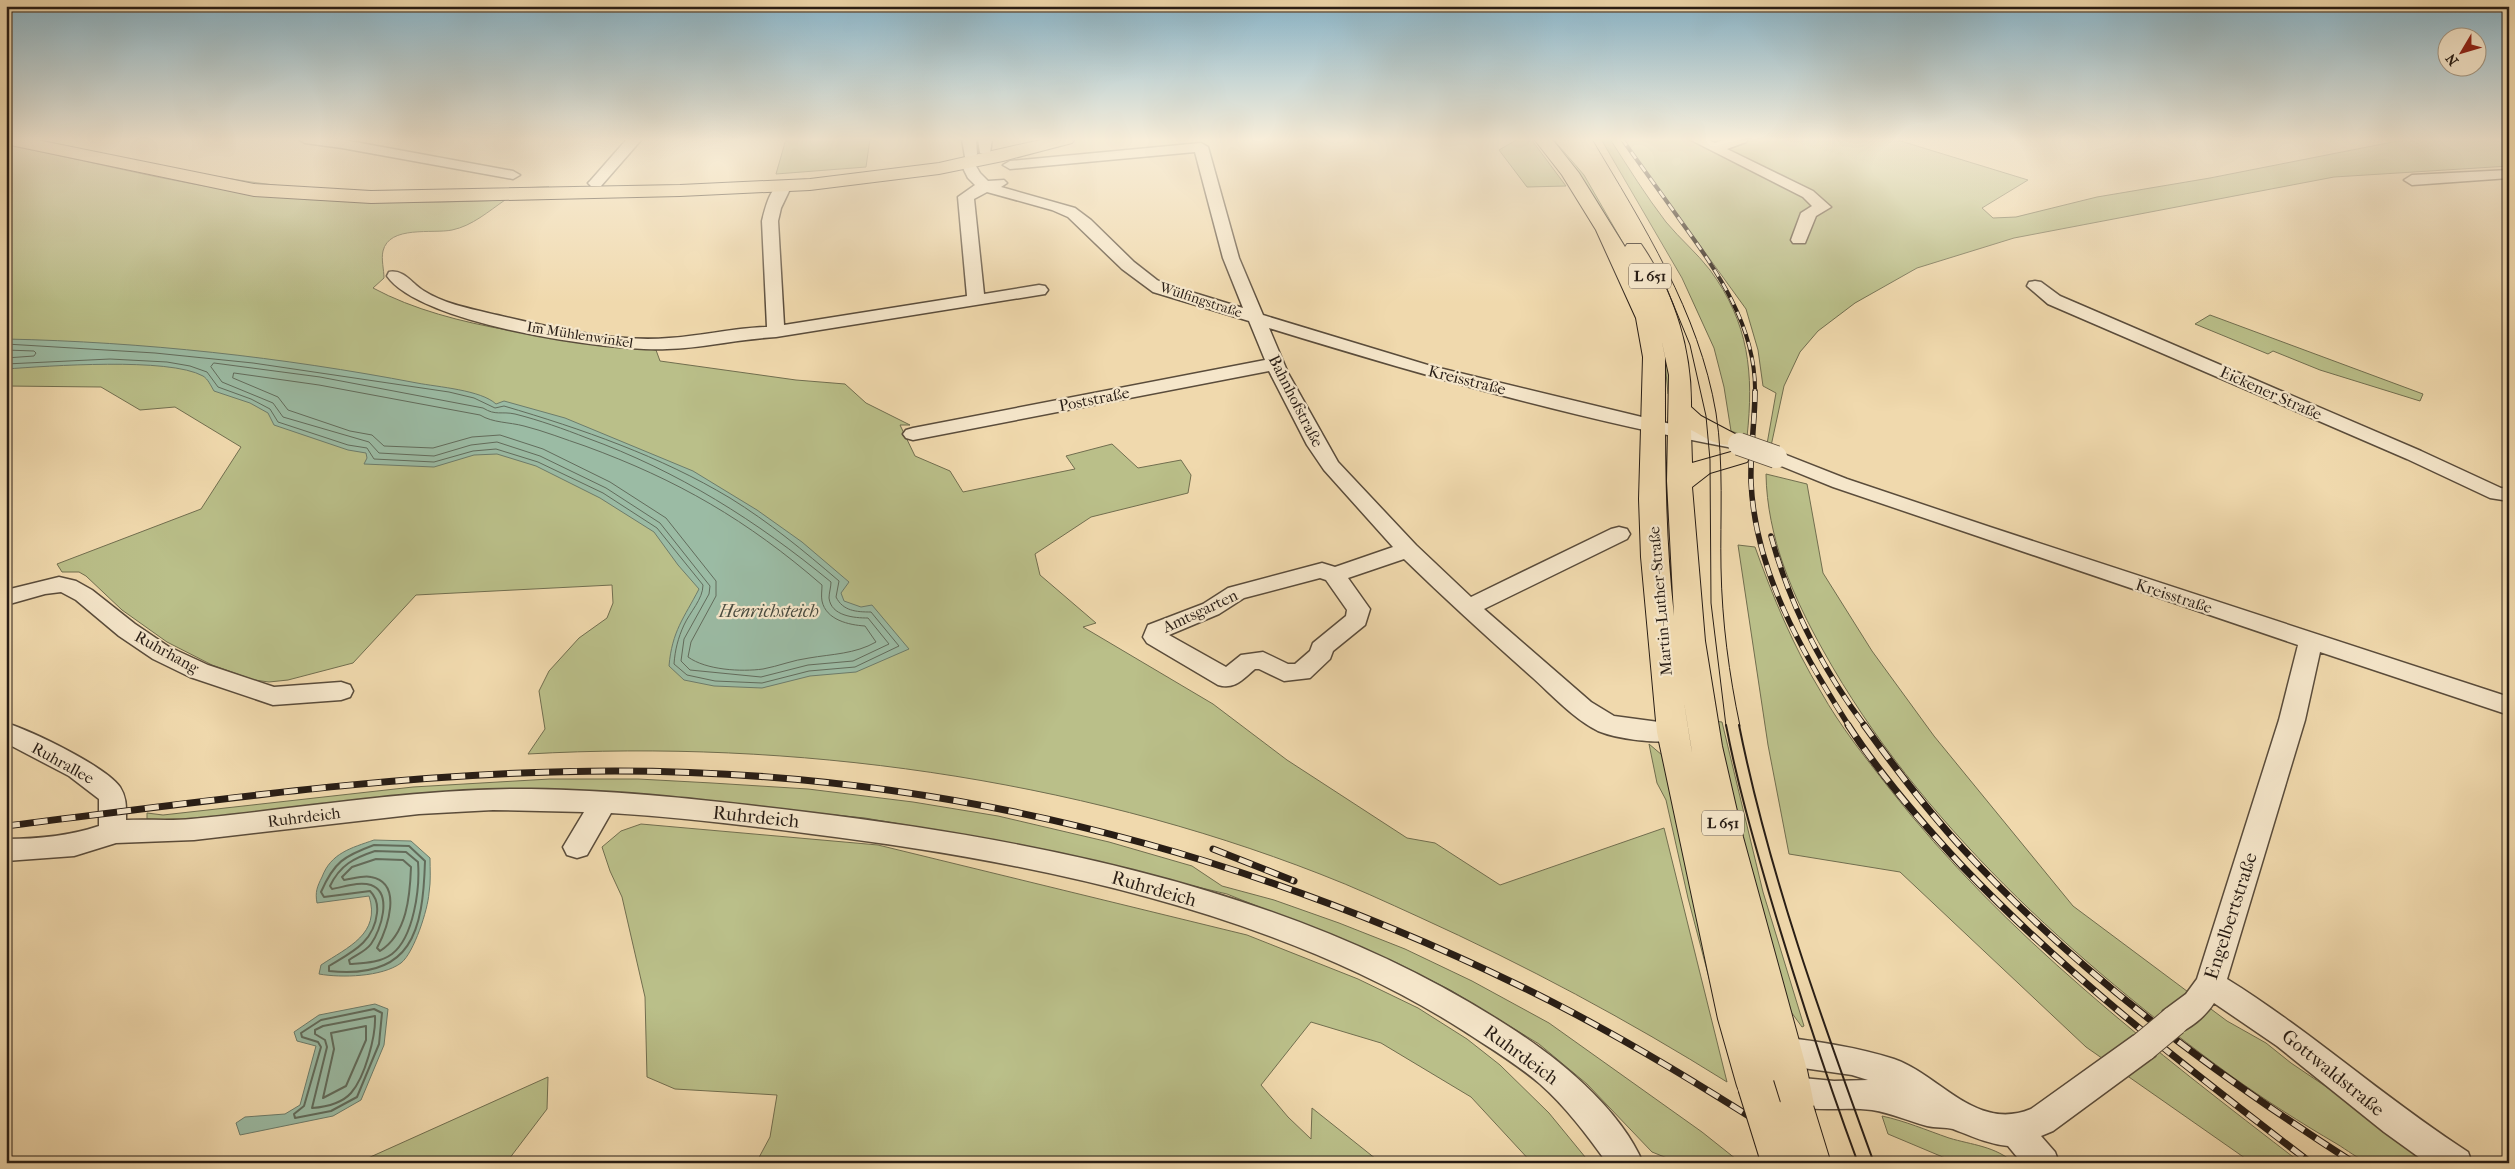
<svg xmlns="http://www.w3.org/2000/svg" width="2515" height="1169" viewBox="0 0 2515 1169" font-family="'IM FELL French Canon',serif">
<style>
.green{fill:#babf89;stroke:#716e4f}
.water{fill:#9bbba4;stroke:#6d7c6b}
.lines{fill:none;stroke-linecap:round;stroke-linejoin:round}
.shore-far1{stroke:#626c5c;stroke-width:1}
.shore{stroke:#626c5c;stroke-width:2}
.street-casing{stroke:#5a4c3b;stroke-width:3}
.primary-casing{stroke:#281d15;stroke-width:2}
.street{fill:#f5e6ca;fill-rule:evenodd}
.primary{fill:#f0d9ad;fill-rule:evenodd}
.tram-far1{stroke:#281d15;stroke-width:1}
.tram{stroke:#281d15;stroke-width:2}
.rail-far2-casing{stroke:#281d15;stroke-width:4}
.rail-far1-casing{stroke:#281d15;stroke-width:5.5}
.rail-casing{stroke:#281d15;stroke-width:7}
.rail-far2{stroke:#f5e6ca;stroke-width:2.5;stroke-dasharray:8;stroke-linecap:butt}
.rail-far1{stroke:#f5e6ca;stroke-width:4;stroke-dasharray:11;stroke-linecap:butt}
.rail{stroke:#f5e6ca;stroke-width:5;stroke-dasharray:14;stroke-linecap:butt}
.street-bridge-far1-casing{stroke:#5a4c3b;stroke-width:24;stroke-linecap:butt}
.street-bridge-casing{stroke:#5a4c3b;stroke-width:31;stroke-linecap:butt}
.primary-bridge-casing{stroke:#281d15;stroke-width:38;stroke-linecap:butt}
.street-bridge-far1{stroke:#f5e6ca;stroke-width:22}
.street-bridge{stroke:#f5e6ca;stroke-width:29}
.primary-bridge{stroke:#f0d9ad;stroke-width:36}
.labels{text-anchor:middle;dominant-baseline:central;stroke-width:4.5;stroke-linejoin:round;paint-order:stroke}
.far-street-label{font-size:14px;fill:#281d15;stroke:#f5e6ca}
.shield{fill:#f5e6ca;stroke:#66594b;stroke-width:1}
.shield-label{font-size:15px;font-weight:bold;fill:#281d15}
.street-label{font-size:16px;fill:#281d15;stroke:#f5e6ca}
.water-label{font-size:18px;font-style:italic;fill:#4a4c40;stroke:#f5e6ca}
.near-street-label{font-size:19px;fill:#281d15;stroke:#f5e6ca}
</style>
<rect width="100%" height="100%" fill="#f0d9ad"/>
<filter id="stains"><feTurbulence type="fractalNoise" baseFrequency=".004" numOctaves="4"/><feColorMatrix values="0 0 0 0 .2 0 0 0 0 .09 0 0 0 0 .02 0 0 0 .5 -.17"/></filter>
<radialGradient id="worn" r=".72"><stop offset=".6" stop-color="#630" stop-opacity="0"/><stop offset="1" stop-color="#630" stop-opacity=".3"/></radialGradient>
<path class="green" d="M 25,139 L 35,139 C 117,156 198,176 281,186 C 369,196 460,189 549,187 L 382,193 L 246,184 Z
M 786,139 L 870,139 L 866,167 L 776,174 Z
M 1518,139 L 1531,139 L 1566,186 L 1527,187 L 1499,150 Z
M 1550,139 L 1553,139 L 1584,175 L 1642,276 L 1658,315 L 1666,345 L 1674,395 L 1668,394 L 1664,351 L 1659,324 L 1643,289 L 1626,254 L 1573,167 Z
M 1601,139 L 1610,139 C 1628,167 1646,196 1666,222 C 1680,239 1697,253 1710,270 C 1749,323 1754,373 1747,437 L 1731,431 L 1724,387 L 1714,348 L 1682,278 Z
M 1623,139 L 1894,139 L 2028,180 L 1982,208 L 1993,218 L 2016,217 L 2097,197 L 2210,178 L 2408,139 L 2509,139 L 2509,166 L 2334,177 L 2014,238 L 1917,268 L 1855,303 L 1818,331 L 1800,352 L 1784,386 L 1771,446 L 1767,444 L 1776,393 L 1763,386 L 1758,350 L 1746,309 Z
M 6,145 C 88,160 169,183 252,193 C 335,203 421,204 505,200 C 489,211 472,226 452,230 C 433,234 389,225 383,251 C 381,259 384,270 384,278 L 373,288 C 453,331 566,338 656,350 L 660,361 L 796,380 L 845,384 L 866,403 L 910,425 L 900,425 L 915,456 L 950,471 L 963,492 L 1075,469 L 1066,456 L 1112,444 L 1138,468 L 1181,460 L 1191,475 L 1188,493 L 1091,517 L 1035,554 L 1040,575 L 1096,623 L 1083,627 L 1213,704 L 1287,760 L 1407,838 L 1435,843 L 1500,885 L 1664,828 L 1727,1082 C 1628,1020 1525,965 1419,917 C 1386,902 1354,887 1320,874 C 1074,778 792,739 528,754 L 545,729 L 539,691 L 549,671 L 579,638 L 607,618 L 613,603 L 612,585 L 416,595 L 353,663 L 288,680 L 269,682 L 254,680 L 212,665 L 167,642 L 122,610 L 86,576 L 79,572 L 62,572 L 57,564 L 201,509 L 241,447 L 175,407 L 140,410 L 101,387 L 6,386 Z
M 2210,315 L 2423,394 L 2420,401 L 2320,370 L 2273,351 L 2268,354 L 2195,324 Z
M 1766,474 L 1807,484 L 1823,573 L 1872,651 L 1934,736 L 2073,906 L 2227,1021 L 2266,1043 L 2291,1063 L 2439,1163 C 2424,1163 2380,1166 2368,1162 C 2358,1159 2347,1150 2337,1144 C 2301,1123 2265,1100 2230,1075 C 2075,962 1918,821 1824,652 C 1793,597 1767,537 1766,474 Z
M 1738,545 L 1755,547 C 1773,597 1793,646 1821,692 C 1840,726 1865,757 1889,788 C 2004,935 2154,1050 2301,1163 L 2252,1163 L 2086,1047 L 1900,872 L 1789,854 L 1768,745 Z
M 1713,721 L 1722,722 L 1763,892 L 1804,1026 L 1802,1027 L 1789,1009 L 1779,980 Z
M 1649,744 L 1662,755 L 1733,1069 L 1688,898 L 1666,800 L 1657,783 Z
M 550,779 L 638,779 L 712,783 L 808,789 L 913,802 L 998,816 L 1109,842 L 1192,866 L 1222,886 L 1274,900 L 1339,923 L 1405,949 L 1472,981 L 1549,1023 L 1702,1132 L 1741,1163 L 1690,1163 L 1672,1160 L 1652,1152 L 1587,1084 L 1539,1044 L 1452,991 L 1397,963 L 1227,894 L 1016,844 L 865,818 L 613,793 L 171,821 L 147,819 L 147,813 L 163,815 L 413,787 Z
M 641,824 L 878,845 L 1247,935 L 1358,979 L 1418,1008 L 1467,1039 L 1500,1065 L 1549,1113 L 1590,1163 L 1532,1163 L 1471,1097 L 1381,1043 L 1311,1022 L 1261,1085 L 1288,1117 L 1311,1139 L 1312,1108 L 1381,1163 L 817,1163 L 816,1161 L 814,1163 L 756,1163 L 770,1137 L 777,1095 L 675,1089 L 647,1077 L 645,997 L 622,897 L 610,871 L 602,847 L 621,831 Z
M 548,1077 L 547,1109 L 506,1163 L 357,1163 Z
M 1882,1116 C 1905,1121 1926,1130 1949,1138 C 1972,1145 1995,1146 2014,1163 L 1957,1163 L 1888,1134 Z"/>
<path class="water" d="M 6,339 C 144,342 281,357 417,383 C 438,387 481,390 496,404 L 504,401 L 565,418 L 693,471 L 757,510 L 802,542 L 849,582 L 841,593 L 844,601 L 861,607 L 872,605 L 909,649 L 856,672 L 810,676 L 762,688 L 714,686 L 684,680 L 669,666 C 672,631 684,618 699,589 L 678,565 L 654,532 L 600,498 L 536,466 L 497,454 L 474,455 L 434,467 L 364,464 L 367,458 L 366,453 L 348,450 L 274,425 L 268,413 L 250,403 L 214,391 C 211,386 208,379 203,376 C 169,357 48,366 6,369 Z
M 374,840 L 411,841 L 430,858 C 430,869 431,881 429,893 C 428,909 414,953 401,963 C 382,977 341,978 319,974 L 321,965 C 348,947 381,934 369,896 L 317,903 C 315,892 317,887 322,877 C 331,853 351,848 374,840 Z
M 375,1004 L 388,1009 L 384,1045 L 361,1100 L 333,1116 L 240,1135 L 236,1123 L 245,1117 L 285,1114 L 300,1105 L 316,1046 L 297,1041 L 294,1032 L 319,1015 Z"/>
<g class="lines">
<path class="shore-far1" d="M 6,344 L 155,353 L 253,363 L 449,392 L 474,398 L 495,408 L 504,406 C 582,429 660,456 730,498 C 769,522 804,551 839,581 L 836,597 C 843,611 856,612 871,612 L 899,646 L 855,667 L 809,671 L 762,683 L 715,681 L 687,675 L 674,664 C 675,650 678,638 684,625 C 690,612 703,599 703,585 L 657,528 L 603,493 L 538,462 L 496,449 L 473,451 L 434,462 L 374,459 L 367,448 L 348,445 L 278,422 L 270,409 L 251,399 L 218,387 L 207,372 L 190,366 L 167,362 L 110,359 L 6,364
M 6,350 L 34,351 L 36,353 L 34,356 L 6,358
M 214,363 L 320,377 L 483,408 C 496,416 501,411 515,414 C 539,420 564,429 587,438 C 678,471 757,521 831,582 C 831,587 829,593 829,598 C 831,616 854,618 868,618 L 889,644 L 853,661 L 808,665 L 761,677 L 690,670 L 681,661 L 684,639 L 709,594 L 710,586 L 660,523 L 606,488 L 540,456 L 497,442 L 471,445 L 434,456 L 379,453 L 369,442 L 283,417 L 273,403 L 222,382 L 211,367 Z
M 234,373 L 319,385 L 480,415 C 493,423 509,422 524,426 C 544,431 564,439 585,446 C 678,480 747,520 822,585 C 822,590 821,596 822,601 C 826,620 849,625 865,626 L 876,642 C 855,654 832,654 809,658 C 793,660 779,666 763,669 C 741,672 706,670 688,657 L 691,642 L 716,596 L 716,581 L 666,518 L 610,482 L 543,449 L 500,435 L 472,437 L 433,448 L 384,446 L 372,435 L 350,431 L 288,410 L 278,397 L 233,378 Z"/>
<path class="shore" d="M 374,845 L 409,846 L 425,861 C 423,931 412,980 329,971 L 329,966 C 352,952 374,942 377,913 C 378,904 376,897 370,891 L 324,897 L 321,892 C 334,862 344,856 374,845 Z
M 375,851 L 406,852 L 418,862 C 420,888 414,937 392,954 C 380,963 364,963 350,964 L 349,960 C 356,955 366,951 371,944 C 381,930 393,893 371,885 C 359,881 344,887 332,889 L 330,886 C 340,865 354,858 375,851 Z
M 376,859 L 403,860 L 411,867 C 410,896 407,934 380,951 L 377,948 C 387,929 404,883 371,877 C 363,875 353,879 344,880 L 342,877 L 352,867 Z
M 374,1009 L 382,1013 L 379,1044 L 357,1097 L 331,1111 L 295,1118 L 294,1114 L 304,1106 L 321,1047 L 318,1042 L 302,1037 L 301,1033 L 321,1020 Z
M 375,1016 C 376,1036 365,1077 351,1093 C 342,1103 325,1107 312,1108 L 327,1047 L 325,1040 L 315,1034 L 315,1030 L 323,1026 Z
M 366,1026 L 366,1040 L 346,1086 L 323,1098 L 334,1049 L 331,1033 Z"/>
<g class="street-casing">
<path id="street" d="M 298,139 L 344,140 L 513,171 L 520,175 L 513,179 L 342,148 L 305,143 Z
M 627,139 L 642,139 L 601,186 L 591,186 L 588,183 L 591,180 Z
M 962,139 L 976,139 L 977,154 L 975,157 L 965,157 Z
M 978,139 L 992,139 L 990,153 L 980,153 Z
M 1689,139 L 1707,139 L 1715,143 L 1726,139 L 1748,139 L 1746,142 L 1727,149 L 1813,191 L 1831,207 L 1816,216 L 1805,243 L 1793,243 L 1791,240 L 1801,213 L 1812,206 L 1803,197 Z
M 1201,143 L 1208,147 L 1239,258 L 1263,315 L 1431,366 L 1679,426 L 1740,438 L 1743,442 L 1740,446 L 1733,448 C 1576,419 1421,375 1269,328 L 1288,373 L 1338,462 L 1416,545 L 1471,597 L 1611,529 L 1619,527 L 1627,529 L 1630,534 L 1627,539 L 1484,609 L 1591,702 L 1614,716 L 1681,725 L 1685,732 L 1681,739 C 1661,745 1617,739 1598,731 C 1574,719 1553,696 1533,678 C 1489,639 1446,600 1404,559 L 1348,578 L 1370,609 L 1365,625 L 1333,651 L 1330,659 L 1310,678 L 1284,681 L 1259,669 L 1255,669 C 1243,679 1235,690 1218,685 L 1147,643 L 1143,637 L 1148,625 L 1203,604 L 1228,588 L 1322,563 L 1335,567 L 1393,547 L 1324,470 L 1307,445 L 1269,371 L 913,440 L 906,438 L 903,434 L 906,430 L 913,428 L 1265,360 L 1249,321 L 1153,292 L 1122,269 L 1068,217 L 1052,210 L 987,192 L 974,199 L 984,294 L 1039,285 L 1045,286 L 1048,290 L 1045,294 L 776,337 C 739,339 703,348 667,349 C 609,352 420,324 387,276 L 389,272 C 404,269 412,284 424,291 C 443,303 467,308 488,313 C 545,326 611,343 669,338 C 702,336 734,328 767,327 L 762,221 C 765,209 770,186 783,182 L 791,187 L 781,208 L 778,221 L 784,325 L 967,296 L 958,197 L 975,185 L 968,178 L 961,164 L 968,160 L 973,161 L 980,173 L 988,181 L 1004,180 L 1007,183 L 1001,187 L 1075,208 L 1091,220 L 1134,262 L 1157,280 L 1165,284 L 1243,308 L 1223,258 L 1195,152 L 1010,169 L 1003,165 L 1010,161 ZM 1320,578 L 1326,580 L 1347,610 L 1346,616 L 1313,643 L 1310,651 L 1295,664 L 1288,664 L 1263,652 L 1241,655 L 1226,667 L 1169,635 L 1219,614 L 1244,598 Z
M 2509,170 L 2509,178 L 2412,185 L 2404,180 L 2412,175 Z
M 2035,281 L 2041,282 L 2060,296 L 2421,451 L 2501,488 L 2509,489 L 2509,501 L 2490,498 L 2407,459 L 2048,304 L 2027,286 L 2029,282 Z
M 1776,451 L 1847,479 L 1990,527 L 2509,697 L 2509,715 L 2320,652 L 2305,720 L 2227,979 C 2311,1031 2384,1098 2468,1152 L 2472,1163 L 2427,1163 L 2384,1132 L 2277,1046 L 2214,1003 C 2205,1017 2190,1029 2174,1035 L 2163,1031 L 2159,1021 L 2163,1011 L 2186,994 L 2197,979 L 2279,720 L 2298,645 L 1833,487 L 1769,461 L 1766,457 L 1769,453 Z
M 59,577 L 76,581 L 92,590 L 135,624 L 169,647 L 208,665 L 274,687 L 341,682 L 350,685 L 353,691 L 350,697 L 341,700 L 273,705 L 190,677 L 153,659 L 119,636 L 76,600 L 61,592 L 45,594 L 6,605 L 6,590 Z
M 6,723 C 32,731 105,766 120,787 C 127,798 126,808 126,820 C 148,819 170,821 191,819 C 305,808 417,788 531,789 C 623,790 715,801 806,812 C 1046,841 1303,893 1508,1026 C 1557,1057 1620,1108 1643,1163 L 1607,1163 C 1587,1135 1566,1107 1540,1084 C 1517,1064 1490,1048 1464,1031 C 1277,911 1030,861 812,834 C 745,825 678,817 611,813 L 587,855 L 577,858 L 567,855 L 563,847 L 584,812 L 493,810 L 419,814 L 194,840 L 116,843 L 74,856 L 6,861 L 6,839 C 39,839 69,836 99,826 L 99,799 L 69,776 L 6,743 Z
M 2144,1032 L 2155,1036 L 2160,1046 L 2155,1056 L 2053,1131 L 2041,1136 L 2055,1152 L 2059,1163 L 2022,1163 L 2008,1146 C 1988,1144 1971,1136 1953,1129 C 1945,1127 1935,1128 1927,1126 C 1908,1121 1891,1113 1872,1110 C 1841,1106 1810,1114 1781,1102 L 1776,1092 L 1781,1082 L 1792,1077 L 1834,1081 L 1868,1080 L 1852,1075 L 1782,1065 L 1771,1061 L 1766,1051 L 1771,1041 L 1782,1037 C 1820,1042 1857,1047 1894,1059 C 1940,1075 1976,1132 2031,1109 L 2133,1036 Z"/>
</g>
<g class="primary-casing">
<path id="primary" d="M 6,139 L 32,139 L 254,184 L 371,191 L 680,185 L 810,179 L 939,163 L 1045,139 L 1075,139 L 1072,143 L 1003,161 L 939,174 L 810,190 L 680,196 L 371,203 L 254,196 L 6,144 Z
M 1534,139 L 1552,139 L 1579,173 L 1625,247 L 1627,244 L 1641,244 C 1674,292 1692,350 1691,407 L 1701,416 L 1735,434 L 1738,439 L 1735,444 C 1718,448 1705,437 1691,430 L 1692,463 L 1738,450 L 1747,452 L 1750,457 L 1747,462 L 1710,473 L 1692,487 L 1705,641 L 1722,746 L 1743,837 L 1807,1070 L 1815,1109 L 1809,1122 L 1795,1127 L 1781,1122 L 1775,1107 L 1742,1099 L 1737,1086 L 1718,1019 L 1657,732 L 1641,557 L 1639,499 L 1643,357 L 1636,318 L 1596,230 L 1562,175 ZM 1661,338 L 1669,375 L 1667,481 L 1674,616 C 1664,530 1665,444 1665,357 ZM 1683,696 L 1691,746 L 1692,753 Z"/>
</g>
<use href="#street" class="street"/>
<use href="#primary" class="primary"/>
<path class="tram-far1" d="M 1592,139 C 1643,225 1699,312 1716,413 C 1724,464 1720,517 1721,568 C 1722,622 1729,674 1740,726
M 1658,267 L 1690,345 L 1706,416 L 1710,460 L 1711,603 L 1726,726"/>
<path class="tram" d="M 1726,725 C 1737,782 1753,838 1769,893 C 1796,984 1825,1074 1858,1163
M 1739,725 C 1769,874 1822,1020 1874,1163"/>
<g class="rail-far2-casing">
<path id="rail-far2" d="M 1622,139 C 1641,166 1661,193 1680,220 C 1717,271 1756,326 1755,392"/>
</g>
<g class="rail-far1-casing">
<path id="rail-far1" d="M 1755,391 C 1755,421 1750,451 1751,482 C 1755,572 1802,652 1849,726
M 1771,536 C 1790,605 1822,669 1865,726"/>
</g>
<g class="rail-casing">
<path id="rail" d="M 1848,725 C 1881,776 1921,822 1962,866 C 2068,977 2190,1070 2311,1163
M 1864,725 C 1895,768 1927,810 1963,849 C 2078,973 2212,1072 2354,1163
M 6,826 C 208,801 411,771 615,771 C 932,771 1233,847 1518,985 C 1624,1036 1724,1100 1823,1163
M 1213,849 L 1294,881"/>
</g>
<use href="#rail-far2" class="rail-far2"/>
<use href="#rail-far1" class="rail-far1"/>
<use href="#rail" class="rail"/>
<g class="street-bridge-far1-casing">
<path id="street-bridge-far1" d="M 1739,444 L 1776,457"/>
</g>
<g class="street-bridge-casing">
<path id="street-bridge" d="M 2144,1046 L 2174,1021"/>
</g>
<g class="primary-bridge-casing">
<path id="primary-bridge" d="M 1756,1086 L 1780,1163
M 1796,1111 L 1812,1163"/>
</g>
<use href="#street-bridge-far1" class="street-bridge-far1"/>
<use href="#street-bridge" class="street-bridge"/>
<use href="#primary-bridge" class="primary-bridge"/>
</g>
<linearGradient id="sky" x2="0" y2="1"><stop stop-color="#89b7cd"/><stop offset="0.46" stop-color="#f8eeda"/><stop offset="1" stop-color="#f8eeda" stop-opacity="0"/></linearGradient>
<rect width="2515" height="303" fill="url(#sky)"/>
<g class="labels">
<g class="far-street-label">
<text transform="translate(1201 300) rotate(18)">Wülfingstraße</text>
<text transform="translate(580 335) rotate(9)">Im Mühlenwinkel</text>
</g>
<g class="shield">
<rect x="1629" y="263.5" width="42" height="25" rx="4"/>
<rect x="1702" y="810.5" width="42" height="25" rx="4"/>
</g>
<g class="shield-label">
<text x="1650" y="276">L 651</text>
<text x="1723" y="823">L 651</text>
</g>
<g class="street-label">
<text transform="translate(1467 380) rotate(14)">Kreisstraße</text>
<text transform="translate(2271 393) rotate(24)">Eickener Straße</text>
<text transform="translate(1094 399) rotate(-11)">Poststraße</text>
<text transform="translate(1296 401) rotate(63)">Bahnhofstraße</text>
<text transform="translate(2174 596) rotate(18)">Kreisstraße</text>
<text transform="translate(1660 601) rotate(-95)">Martin-Luther-Straße</text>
<text transform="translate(1200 611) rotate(-25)">Amtsgarten</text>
<text transform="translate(167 652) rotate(29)">Ruhrhang</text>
<text transform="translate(63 763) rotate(29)">Ruhrallee</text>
<text transform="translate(304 817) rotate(-7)">Ruhrdeich</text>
</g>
<g class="water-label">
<text x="769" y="611">Henrichsteich</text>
</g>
<g class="near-street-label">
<text transform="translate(756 817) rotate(6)">Ruhrdeich</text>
<text transform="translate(1154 889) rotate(16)">Ruhrdeich</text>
<text transform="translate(2231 916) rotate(-72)">Engelbertstraße</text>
<text transform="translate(1521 1055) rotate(36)">Ruhrdeich</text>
<text transform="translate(2333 1073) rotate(39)">Gottwaldstraße</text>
</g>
</g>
<rect width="2515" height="1169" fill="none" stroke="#f0d9ad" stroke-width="25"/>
<rect x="8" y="8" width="2500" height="1154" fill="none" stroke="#281d15" stroke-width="2.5"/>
<rect x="12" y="12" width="2490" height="1144" fill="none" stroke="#281d15"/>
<g transform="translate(2462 52) rotate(232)"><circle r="24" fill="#f5e6ca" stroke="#a39682"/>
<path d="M0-4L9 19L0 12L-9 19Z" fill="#8f2418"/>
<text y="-8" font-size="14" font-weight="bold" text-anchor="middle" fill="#281d15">N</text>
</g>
<rect width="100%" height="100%" filter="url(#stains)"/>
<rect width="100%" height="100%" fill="url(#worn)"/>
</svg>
